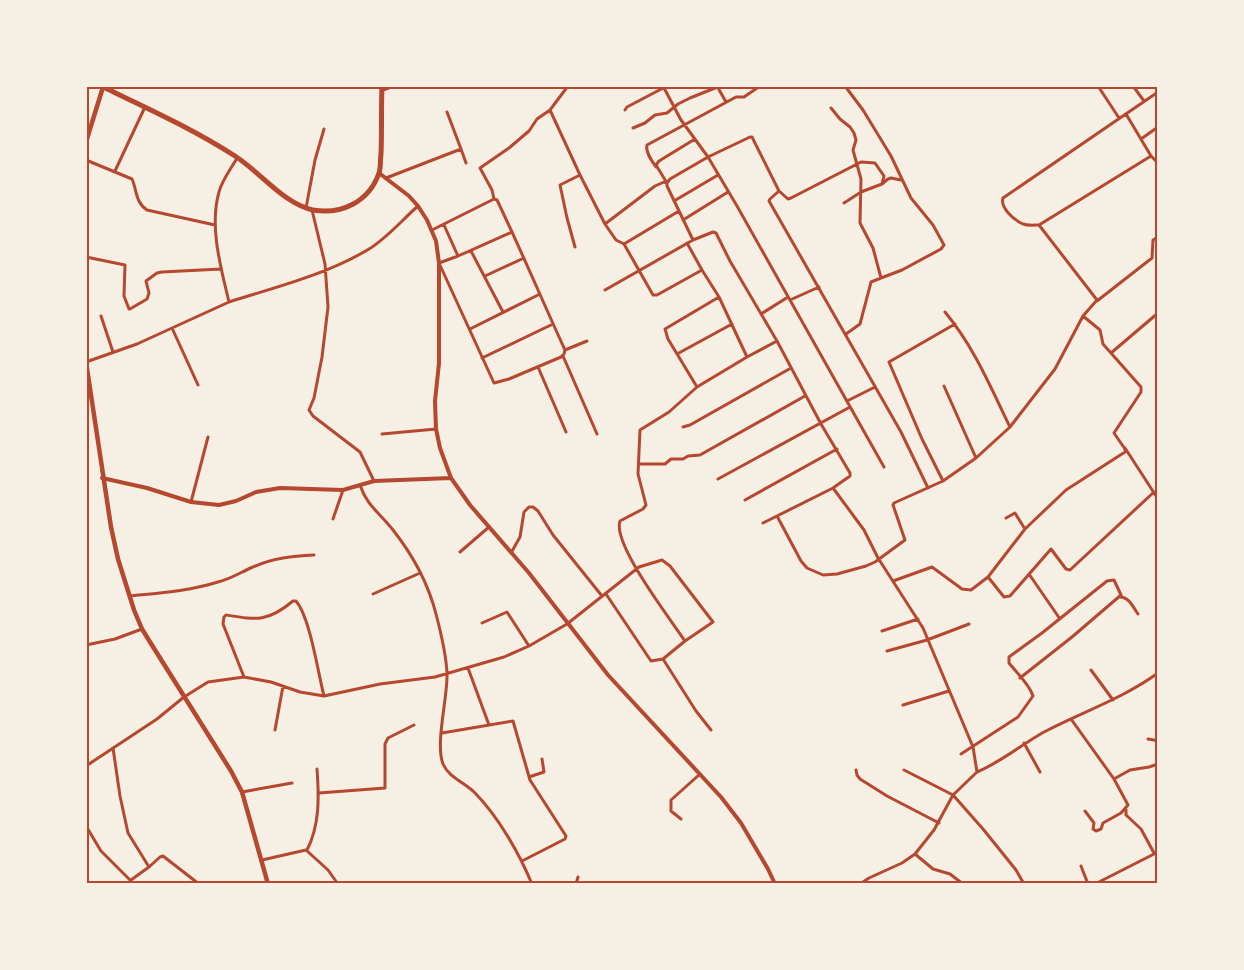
<svg xmlns="http://www.w3.org/2000/svg" width="1244" height="970" viewBox="0 0 1244 970" font-family="Roboto,sans-serif">
<style>
.lines{fill:none;stroke-linecap:round;stroke-linejoin:round}
.minor{stroke:#b5482f;stroke-width:3}
.tertiary{stroke:#b5482f;stroke-width:4}
.secondary{stroke:#b5482f;stroke-width:4.5}
.trunk{stroke:#b5482f;stroke-width:5}
.neatline{fill:none;stroke:#b5482f;stroke-width:2}
</style>
<rect width="100%" height="100%" fill="#f6efe4"/>
<g class="lines">
<path class="minor" d="M 663,86 L 681,120 L 708,157 L 737,206 L 884,467
M 717,86 L 726,102
M 845,86 L 863,110 L 891,156 L 911,198 L 933,225 L 944,245 L 941,249 L 902,270 L 881,278
M 1098,86 L 1119,118
M 1133,86 L 1144,101
M 383,90 L 394,86
M 831,108 L 840,119 L 850,127 L 854,133 L 856,140 L 853,150 L 861,179 L 860,223 L 873,248 L 881,278 L 871,282 L 870,286 L 860,324 L 846,334
M 550,110 L 568,86
M 625,110 L 627,107 L 667,86
M 633,128 L 645,123 L 655,115 L 667,113 L 678,104 L 690,98 L 720,86
M 1141,139 L 1158,127
M 461,149 L 466,163
M 1151,156 L 1158,163
M 237,158 C 231,169 222,180 219,192 C 209,227 221,268 229,302 C 276,287 326,275 369,249 C 387,238 402,220 418,206
M 86,160 L 132,179 C 137,190 135,202 147,210 L 215,225
M 656,167 C 652,161 645,152 647,145 L 736,97 L 744,97 L 760,86
M 115,171 L 145,107
M 386,178 L 461,149 L 447,112
M 882,184 L 884,176 L 875,163 L 861,162 L 791,198 L 788,199 L 779,191 L 770,199 L 769,201 L 901,432 L 928,488
M 494,199 L 492,190 L 480,168 L 509,148 L 529,131 L 537,119 L 550,110 L 580,175 L 605,224 L 655,186 L 664,182 L 667,183 L 670,179 L 708,157 L 750,137 L 752,137 L 779,191
M 674,201 L 718,175
M 844,203 L 861,192 L 882,184 L 888,179 L 891,178 L 901,180
M 306,208 L 315,160 L 324,129
M 312,210 L 325,264 L 328,307 L 322,357 L 314,398 L 309,410 L 313,416 L 360,452 L 374,481
M 683,220 L 728,192
M 605,224 L 616,240 L 624,244 L 653,295 L 657,295 L 702,270 L 719,297 L 747,357
M 444,225 L 458,256
M 1039,225 L 1151,156 L 1126,114
M 432,230 L 494,199 L 497,200 C 521,250 542,300 565,350 L 564,354 L 561,357 L 509,379 L 494,383 L 439,263 L 458,256 L 512,232
M 693,240 L 667,186 L 667,183 L 656,165 L 659,161 L 695,139
M 687,243 L 702,270
M 624,244 L 679,211
M 575,247 L 567,218 L 560,185 L 580,175
M 471,251 L 503,312
M 86,257 L 125,265 L 124,296 L 129,309 L 130,309 L 147,299 L 149,293 L 146,281 L 157,273 L 162,272 L 221,269
M 485,276 L 524,258
M 605,290 L 693,240 L 713,232 L 716,233 L 730,261 L 777,341 L 821,424 L 850,473 L 850,476 L 833,488 L 763,523
M 790,300 L 819,287
M 1097,301 L 1152,258 L 1153,240 L 1158,237
M 761,314 L 788,297
M 101,316 L 113,352
M 172,328 L 198,385
M 470,329 L 540,294
M 565,350 L 587,341
M 1111,353 L 1158,313
M 677,354 L 732,324
M 563,356 L 597,434
M 482,358 L 553,324
M 86,362 L 137,344 L 229,302
M 538,367 L 566,432
M 944,386 L 976,458
M 697,387 L 668,339 L 665,329 L 719,297
M 847,401 L 875,387
M 683,427 L 690,425 L 791,368
M 1010,427 L 1055,369 L 1083,316 L 1097,300 L 1039,225 C 1034,225 1028,226 1023,224 C 1014,220 1000,208 1003,198 L 1158,92
M 382,434 L 436,429
M 1125,448 L 1158,499
M 639,464 L 665,464 L 671,459 L 683,459 L 688,456 L 700,455 L 805,396
M 718,479 L 850,407
M 943,481 L 922,439 L 889,362 L 955,324
M 360,485 C 367,506 379,512 393,530 C 412,554 428,583 436,614 C 441,633 446,653 447,673 C 448,697 435,743 443,764 C 449,778 466,783 476,794 C 499,818 519,853 532,884
M 833,488 L 864,530 L 878,558 L 923,628 L 973,747 L 977,772 L 953,795 L 934,830 L 915,854 L 902,863 L 869,878 L 860,884
M 745,500 L 837,449
M 191,502 L 208,437
M 777,516 L 801,561 L 807,568 L 823,575 L 837,574 L 866,566 L 875,562 L 905,540 L 893,505 L 894,503 L 943,481 L 976,458 L 1010,427 C 990,386 974,347 945,312
M 333,519 L 343,490
M 1025,529 L 1066,490 L 1125,452 L 1125,449 L 1114,433 L 1141,392 L 1141,387 L 1103,344 L 1100,330 L 1083,316
M 460,552 L 489,527
M 511,553 L 520,537 L 524,512 L 529,507 L 533,507 L 538,511 L 553,535 L 602,596
M 1029,574 L 1060,619
M 988,577 L 1004,597 L 1010,596 L 1051,549 L 1066,569 L 1070,570 L 1154,492
M 893,581 L 932,567 L 962,589 L 971,590 L 988,577 L 1025,529 L 1015,513 L 1006,518
M 373,594 L 420,573
M 130,596 C 159,593 189,591 218,582 C 231,579 241,572 253,567 C 273,558 293,556 314,555
M 1120,597 C 1129,597 1133,607 1138,614
M 482,623 L 507,612 L 529,646
M 882,631 L 918,619
M 685,641 C 671,620 612,544 620,521 L 643,509 L 646,505 L 638,474 L 640,430 L 669,412 L 697,387 L 747,357 L 777,341
M 86,645 L 115,639 L 142,629
M 887,651 L 927,640 L 969,624
M 663,659 L 696,711 L 711,730
M 468,668 L 489,725
M 1091,670 L 1113,700
M 244,677 L 223,624 L 224,617 L 226,615 C 257,620 268,622 293,601 L 296,601 C 310,617 318,673 324,696
M 903,705 L 949,691
M 1071,719 L 1114,779 L 1128,805 L 1121,813 L 1103,823 L 1101,829 L 1096,831 L 1093,829 L 1094,823 L 1085,811
M 275,730 L 283,686
M 442,733 L 513,721 L 530,780 L 566,836 L 565,839 L 522,861
M 1148,739 L 1154,740 L 1158,742
M 1024,743 L 1040,772
M 113,748 L 120,796 L 128,833 L 149,867
M 961,754 L 1018,717 L 1033,696 C 1030,685 1016,672 1009,663 L 1009,657 L 1042,633 L 1107,581 L 1114,580 L 1121,595 L 1072,637 L 1020,678
M 86,766 L 157,719 L 184,697 L 208,682 L 244,677 L 271,682 L 300,692 L 324,696 L 380,684 L 435,677 L 504,657 L 529,646 L 567,624 L 639,567 L 662,560 L 670,566 L 713,622 L 685,641 L 663,659 L 651,661 L 606,594
M 856,770 L 857,775 L 860,779 L 887,796 L 939,823
M 904,770 L 953,795 L 983,829 L 1016,870 L 1024,884
M 977,772 C 1001,762 1021,745 1044,732 C 1082,712 1122,699 1158,673
M 529,777 L 544,772 L 542,759
M 1114,779 L 1130,770 L 1149,767 L 1158,764
M 242,792 L 292,783
M 319,793 L 385,788 L 385,744 L 388,738 L 414,725
M 1126,809 L 1126,815 L 1141,829 L 1154,853
M 681,819 L 671,811 L 671,800 L 700,774
M 86,826 L 101,851 L 134,884
M 307,850 C 320,825 319,796 317,769
M 915,854 L 933,869 L 950,874 L 963,884
M 262,860 L 306,850 L 328,870 L 338,884
M 1081,866 L 1088,884
M 131,880 L 149,867 L 160,857 L 163,856 L 199,884
M 576,884 L 578,877
M 1095,884 L 1158,852"/>
<path class="tertiary" d="M 379,173 L 409,196 L 418,206 L 427,220 L 436,241 L 439,263 L 439,363 L 435,401 L 436,429 L 440,448 L 451,478 L 470,505 L 529,573 L 608,675 L 721,797 L 741,823 L 768,869 L 775,884
M 102,478 L 147,488 L 191,502 L 219,505 L 236,501 L 256,492 L 280,488 L 343,490 L 374,481 L 451,478"/>
<path class="secondary" d="M 86,142 L 103,87
M 86,362 L 111,527 L 118,559 L 134,610 L 142,629 L 150,642 L 231,771 L 242,792 L 268,884"/>
<path class="trunk" d="M 101,86 C 147,108 193,129 235,156 C 260,172 284,204 313,210 C 341,215 369,202 379,173 C 381,168 380,160 381,154 C 382,132 381,109 382,86"/>
</g>
<rect width="1244" height="970" fill="none" stroke="#f6efe4" stroke-width="175"/>
<rect x="88" y="88" width="1068" height="794" class="neatline"/>
</svg>
